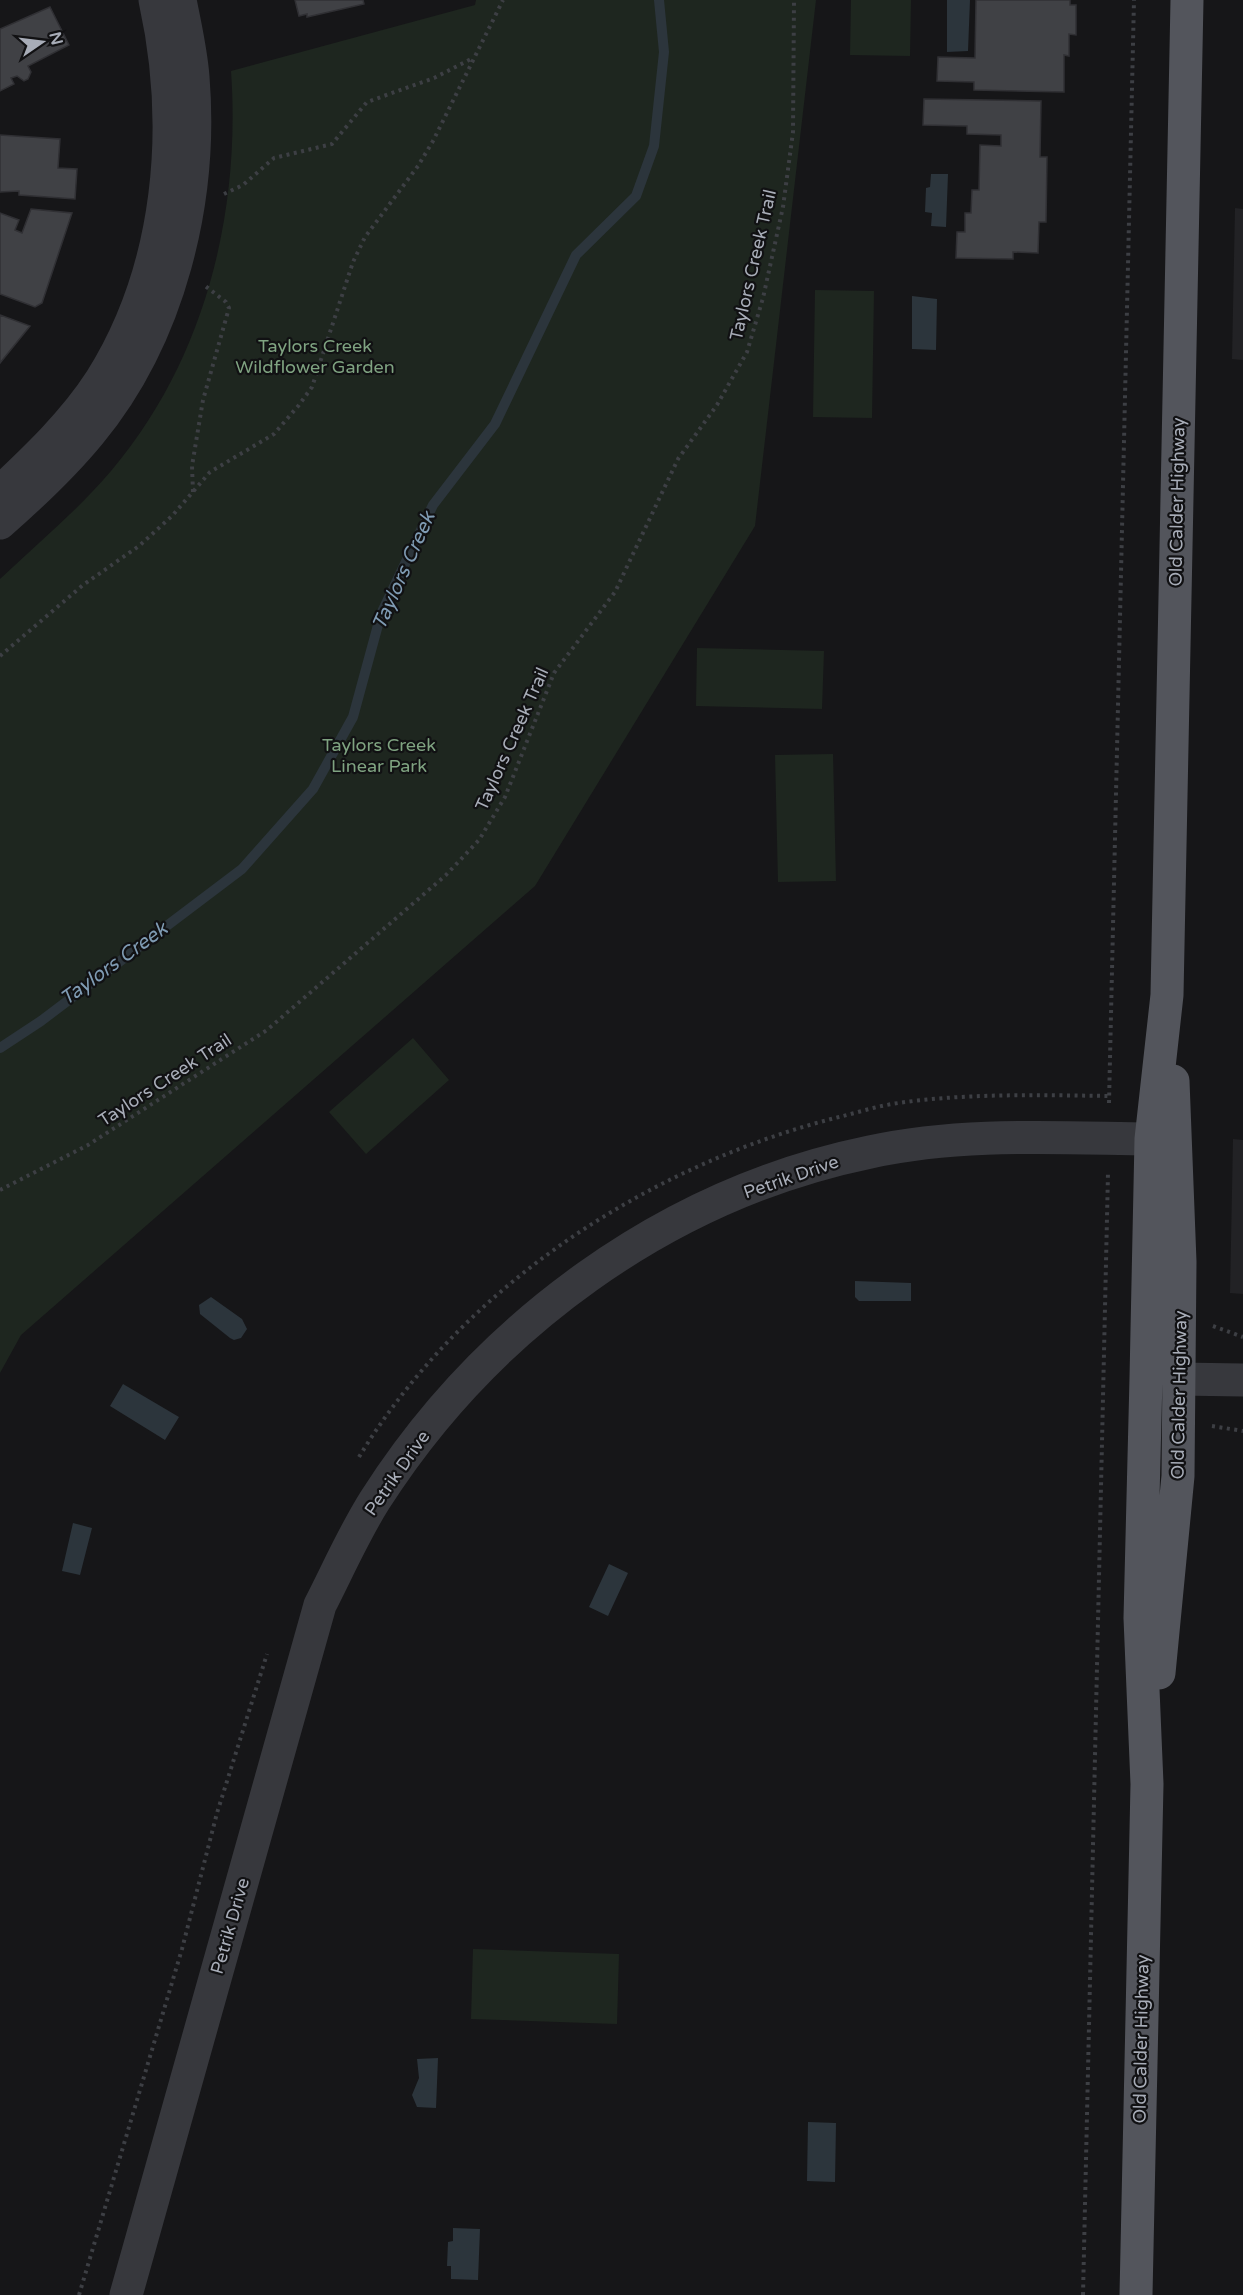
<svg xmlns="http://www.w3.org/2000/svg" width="1243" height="2295" viewBox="0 0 1243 2295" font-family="'Varela Round',sans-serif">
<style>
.built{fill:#222225}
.green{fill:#1e261f}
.water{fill:#2c353c}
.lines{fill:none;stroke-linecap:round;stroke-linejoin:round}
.stream{stroke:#2c353c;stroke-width:10}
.building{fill:#404145;stroke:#303034;stroke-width:1.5}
.path{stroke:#3d3f44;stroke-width:4;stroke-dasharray:3 4.5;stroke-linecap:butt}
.minor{stroke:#37383d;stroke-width:33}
.major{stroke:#53555c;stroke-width:33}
.labels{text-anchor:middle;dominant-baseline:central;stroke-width:4.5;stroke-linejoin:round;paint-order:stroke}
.street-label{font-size:18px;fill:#a8adb8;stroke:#111113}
.park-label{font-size:18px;fill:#7fa381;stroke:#111113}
.water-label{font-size:20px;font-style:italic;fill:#7f9bb3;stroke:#111113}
</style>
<rect width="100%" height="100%" fill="#161618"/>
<path class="built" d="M 1235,208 L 1243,209 L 1243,360 L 1232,359 Z
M 1233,1139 L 1243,1140 L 1243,1294 L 1230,1293 Z"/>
<path class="green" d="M 476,0 L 816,0 L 755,526 L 535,886 L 21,1335 L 0,1373 L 0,579 C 37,544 78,510 111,471 C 205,360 241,213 231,71 L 475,5 Z
M 851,0 L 911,0 L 910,56 L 850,55 Z
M 815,290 L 874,291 L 872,418 L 813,417 Z
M 697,648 L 824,651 L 822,709 L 696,706 Z
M 833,754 L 836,881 L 778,882 L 775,755 Z
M 413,1038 L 449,1080 L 366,1154 L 329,1112 Z
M 473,1949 L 619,1954 L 617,2024 L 471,2019 Z"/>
<path class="water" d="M 947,0 L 970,0 L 968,51 L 947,52 Z
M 931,174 L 948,174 L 946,227 L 931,226 L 932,213 L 925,212 L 926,188 L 930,187 Z
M 912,296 L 937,299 L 936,350 L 912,349 Z
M 855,1281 L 911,1283 L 911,1301 L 859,1301 L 855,1297 Z
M 211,1297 L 242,1319 L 247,1329 L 241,1338 L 234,1340 L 230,1338 L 200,1314 L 199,1305 Z
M 123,1384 L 179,1417 L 165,1440 L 110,1406 Z
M 73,1523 L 92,1528 L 80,1575 L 62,1571 Z
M 609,1564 L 628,1573 L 608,1616 L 589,1607 Z
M 438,2058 L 436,2108 L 417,2107 L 412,2095 L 419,2078 L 417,2059 Z
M 808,2122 L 836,2123 L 835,2182 L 807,2181 Z
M 453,2228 L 480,2229 L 478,2280 L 451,2279 L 451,2266 L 447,2266 L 448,2242 L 453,2241 Z"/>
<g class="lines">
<path class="stream" d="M 0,1048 L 41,1021 L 242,869 L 313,789 L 353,717 L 381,614 L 433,505 L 495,424 L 576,255 L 636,196 L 654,146 L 664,52 L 659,0"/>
</g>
<path class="building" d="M 295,0 L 363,0 L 364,4 L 307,17 L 307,14 L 299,16 Z
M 976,0 L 1070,0 L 1070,5 L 1076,5 L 1076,35 L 1069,34 L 1069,56 L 1064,55 L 1064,92 L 974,90 L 974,82 L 937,81 L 938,57 L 975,58 Z
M 50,7 L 69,45 L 28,66 L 31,72 L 28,79 L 24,81 L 17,76 L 11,78 L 14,84 L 0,91 L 0,29 Z
M 924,99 L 1041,101 L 1040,157 L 1047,157 L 1046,222 L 1039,222 L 1038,253 L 1013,252 L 1013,259 L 956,258 L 957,232 L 965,232 L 965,213 L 971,213 L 972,190 L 979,190 L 980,145 L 1001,146 L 1001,135 L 967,134 L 967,126 L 923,125 Z
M 0,135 L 60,139 L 58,168 L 77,169 L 75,199 L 19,195 L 19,191 L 0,192 Z
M 31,209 L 72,213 L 42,303 L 35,307 L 0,294 L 0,213 L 19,220 L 15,230 L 22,233 Z
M 0,315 L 30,326 L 0,363 Z"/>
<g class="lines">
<path class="path" d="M 224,194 L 243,185 L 274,158 L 332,144 L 367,102 L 434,78 L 473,58
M 193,492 L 192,466 L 203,400 L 229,308 L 226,302 L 204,285
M 0,656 L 83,585 L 139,546 L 172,516 L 210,472 L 274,434 L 299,405 L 312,387 L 353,262 L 365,237 L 418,166 L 433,141 L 503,0
M 1109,1103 L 1134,0
M 0,1190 L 88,1145 L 267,1030 L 446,875 L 479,840 L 505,797 L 554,673 L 615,592 L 678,459 L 717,405 L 747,352 L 763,298 L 783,207 L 793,132 L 794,0
M 1213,1326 L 1243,1337
M 1212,1426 L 1243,1431
M 359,1457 C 462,1287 648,1165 839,1117 C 856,1113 874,1107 892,1104 C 961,1093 1039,1095 1109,1096
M 79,2295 L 182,1949 L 217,1813 L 267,1654
M 1083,2295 L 1108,1173"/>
<path class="minor" d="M 0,492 C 36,458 74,422 101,380 C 171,268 183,127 155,0
M 0,523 C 32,495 63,466 90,433 C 170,336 203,200 193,77 C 191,51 185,25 180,0
M 1179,1379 L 1243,1380
M 126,2295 L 320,1605 C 338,1570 354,1533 375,1500 C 486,1326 666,1194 870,1152 C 962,1132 1057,1138 1151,1139"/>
<path class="major" d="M 1159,1673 L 1178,1476 L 1180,1262 L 1173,1081
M 1136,2295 L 1147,1784 L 1140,1618 L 1146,1378 L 1151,1139 L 1167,995 L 1187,0"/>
</g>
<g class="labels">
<g class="street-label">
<text transform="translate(753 265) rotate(-77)">Taylors Creek Trail</text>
<text transform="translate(1177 502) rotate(-89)">Old Calder Highway</text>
<text transform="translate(512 739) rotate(-66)">Taylors Creek Trail</text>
<text transform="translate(165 1080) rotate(-33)">Taylors Creek Trail</text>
<text transform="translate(791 1177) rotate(-19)">Petrik Drive</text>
<text transform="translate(1179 1395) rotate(-89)">Old Calder Highway</text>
<text transform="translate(397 1473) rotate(-55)">Petrik Drive</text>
<text transform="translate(230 1926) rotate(-74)">Petrik Drive</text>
<text transform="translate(1141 2039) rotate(-89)">Old Calder Highway</text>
</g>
<g class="park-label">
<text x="315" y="346">Taylors Creek<tspan x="315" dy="21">Wildflower Garden</tspan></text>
<text x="379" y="745">Taylors Creek<tspan x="379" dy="21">Linear Park</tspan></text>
</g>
<g class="water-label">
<text transform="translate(404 571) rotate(-66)">Taylors Creek</text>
<text transform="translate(114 964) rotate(-36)">Taylors Creek</text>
</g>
</g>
<g transform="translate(42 42) rotate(76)" stroke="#111113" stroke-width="4.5" paint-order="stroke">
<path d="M0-4.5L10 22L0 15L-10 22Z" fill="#a8adb8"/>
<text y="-9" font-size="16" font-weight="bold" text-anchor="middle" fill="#a8adb8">N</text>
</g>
</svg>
